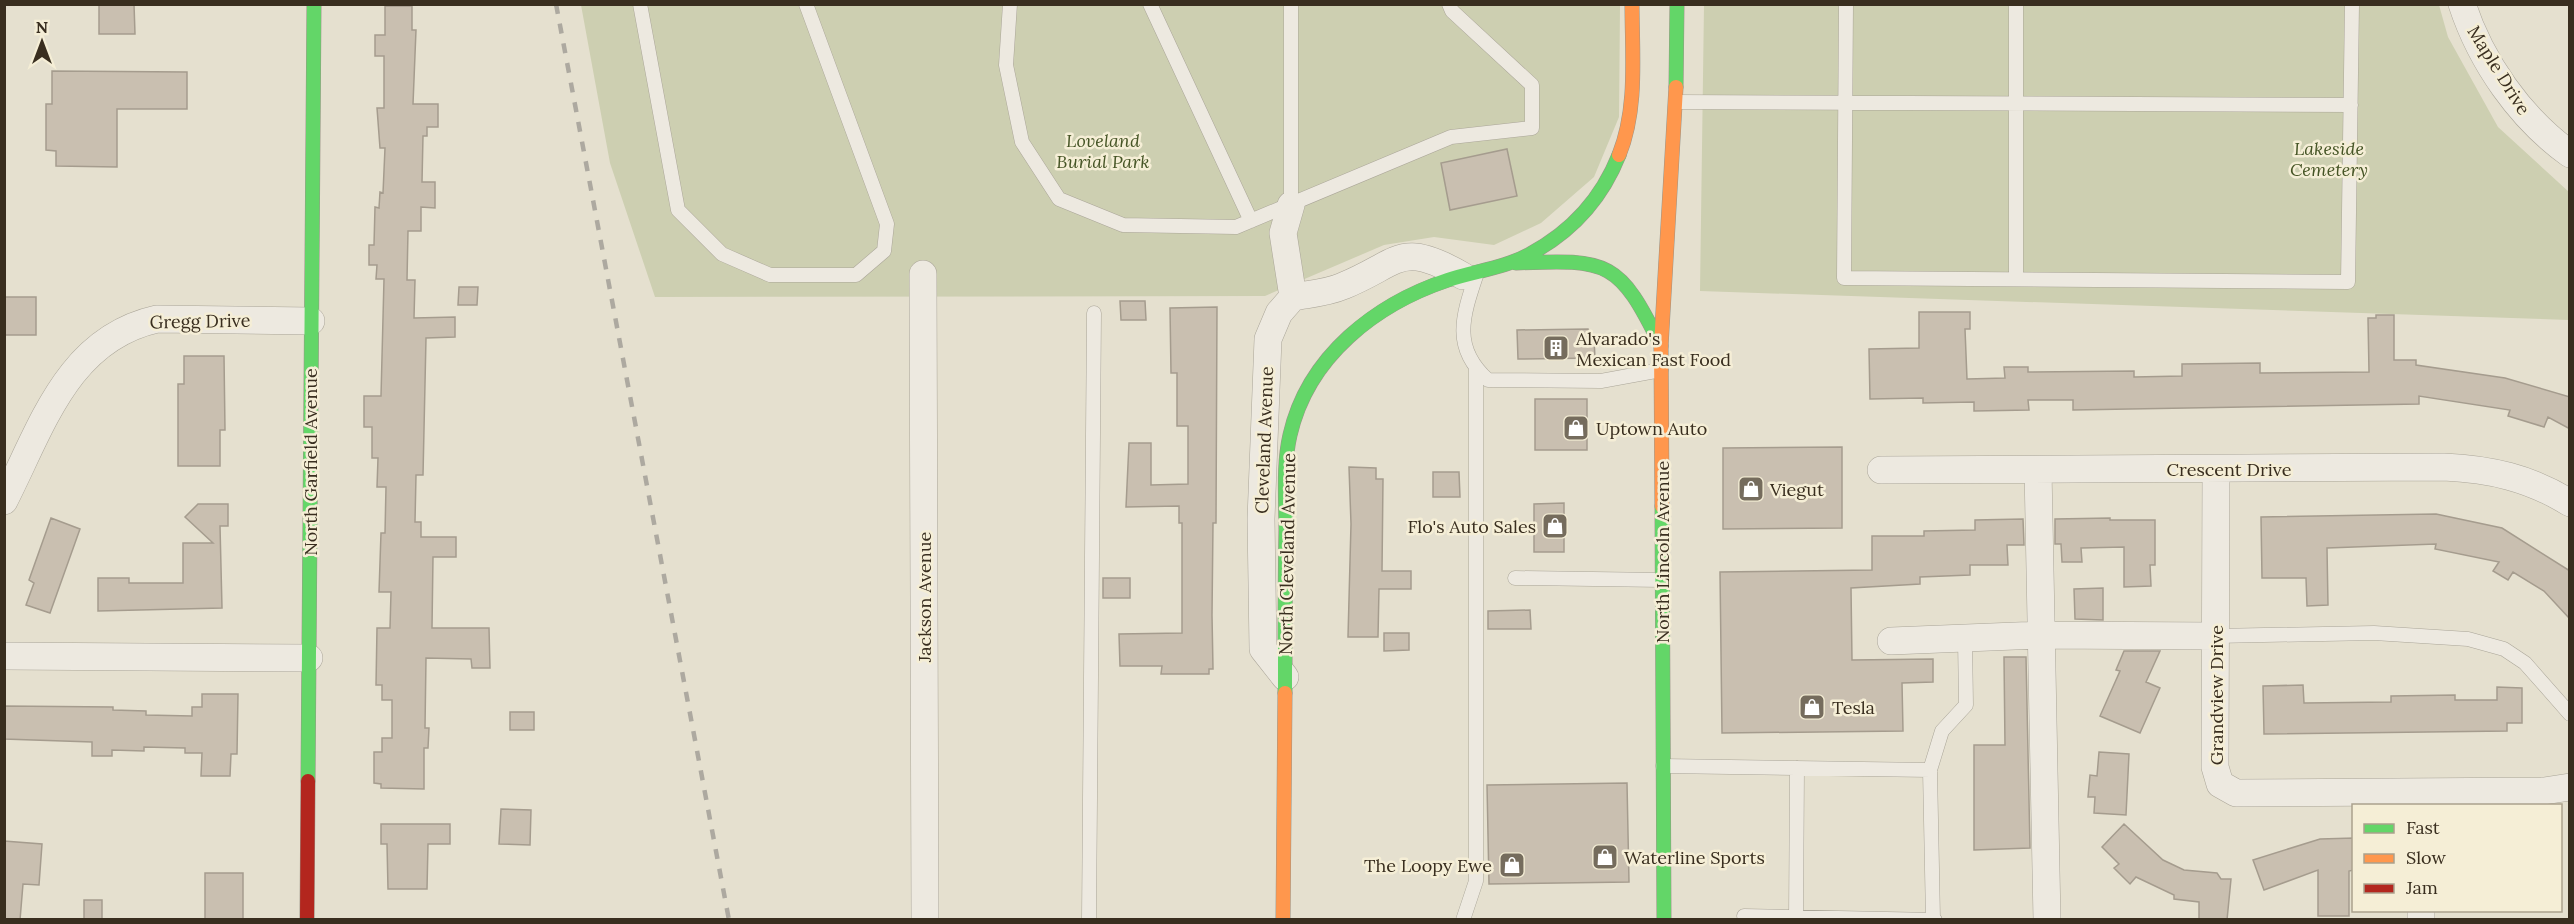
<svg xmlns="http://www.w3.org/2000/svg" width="2574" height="924" viewBox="0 0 2574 924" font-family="Lora,serif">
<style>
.cemetery{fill:#cdcfb1}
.building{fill:#c9bfb0;stroke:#a59c8e;stroke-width:1.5}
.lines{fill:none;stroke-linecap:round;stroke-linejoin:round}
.lane-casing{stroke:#aaa598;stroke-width:15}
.street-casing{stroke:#aaa598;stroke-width:28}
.fast-casing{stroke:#9a9488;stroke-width:15}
.slow-casing{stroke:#9a9488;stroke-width:15}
.jam-casing{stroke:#9a9488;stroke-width:15}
.lane{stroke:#ede9e0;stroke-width:14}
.street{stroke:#ede9e0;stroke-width:27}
.fast{stroke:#63d668;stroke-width:14}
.slow{stroke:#ff974d;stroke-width:14}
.jam{stroke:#b3261e;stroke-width:14}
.rail{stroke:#ada9a0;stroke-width:4.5;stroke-dasharray:10 10;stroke-linecap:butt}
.labels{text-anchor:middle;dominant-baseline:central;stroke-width:5;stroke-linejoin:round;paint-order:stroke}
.street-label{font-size:18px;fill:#392e1f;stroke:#f5eed6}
.park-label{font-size:18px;font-style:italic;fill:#465526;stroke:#f5eed6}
.poi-label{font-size:18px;fill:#392e1f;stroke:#f5eed6;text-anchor:start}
</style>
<rect width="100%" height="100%" fill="#e5e0cf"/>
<path class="cemetery" d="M 581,5 L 1620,5 L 1619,117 L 1594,177 L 1541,223 L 1494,245 L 1434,237 L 1384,245 L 1265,296 L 655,297 L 610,163 Z
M 1704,5 L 2439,5 L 2448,37 L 2498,127 L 2569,192 L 2569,320 L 1700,291 Z"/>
<path class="building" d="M 99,4 L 134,4 L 135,34 L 99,34 Z
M 385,6 L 412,6 L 412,30 L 416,30 L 413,104 L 438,104 L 438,127 L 427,127 L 427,136 L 423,136 L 422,182 L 435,182 L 435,208 L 421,207 L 421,231 L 408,231 L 407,280 L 415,280 L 414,318 L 455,317 L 455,337 L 426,338 L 423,475 L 416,475 L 415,522 L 421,522 L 421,537 L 456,537 L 456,557 L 433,557 L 432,628 L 489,628 L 490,668 L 472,668 L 471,659 L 426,658 L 425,728 L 429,728 L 428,748 L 424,748 L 424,789 L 381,788 L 381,784 L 374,783 L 374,752 L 382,752 L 382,738 L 392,738 L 392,700 L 382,700 L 382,685 L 376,685 L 377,628 L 390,628 L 391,592 L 379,592 L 381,533 L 385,533 L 386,487 L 377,487 L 378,458 L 372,458 L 372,427 L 364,427 L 364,396 L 381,396 L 384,279 L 376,279 L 377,265 L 369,265 L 369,245 L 374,245 L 375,207 L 379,208 L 380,192 L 383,193 L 385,148 L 380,148 L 377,108 L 384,108 L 384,56 L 375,56 L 375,35 L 385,35 Z
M 52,71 L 187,72 L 187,109 L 117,109 L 117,167 L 56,166 L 56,151 L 46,150 L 46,104 L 52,104 Z
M 1507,149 L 1517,196 L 1450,210 L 1441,163 Z
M 459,287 L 478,287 L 477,305 L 458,305 Z
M 4,297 L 36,297 L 36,335 L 4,335 Z
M 1120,301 L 1145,301 L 1146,320 L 1121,320 Z
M 1217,307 L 1216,523 L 1213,523 L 1212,615 L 1213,669 L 1209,669 L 1209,674 L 1161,674 L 1162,666 L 1120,666 L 1119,634 L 1182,633 L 1182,523 L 1179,523 L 1179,506 L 1126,507 L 1129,443 L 1151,443 L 1151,485 L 1188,484 L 1188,426 L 1177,426 L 1177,373 L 1171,373 L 1170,308 Z
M 1919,312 L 1970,312 L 1970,329 L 1965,329 L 1967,379 L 2005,378 L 2004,367 L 2028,367 L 2028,372 L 2134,371 L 2134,377 L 2182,376 L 2182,364 L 2260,363 L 2260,373 L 2369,372 L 2368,318 L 2376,318 L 2376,315 L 2394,315 L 2394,360 L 2416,360 L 2416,365 L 2505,378 L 2570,397 L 2570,429 L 2548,417 L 2544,427 L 2508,416 L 2510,410 L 2419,396 L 2419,404 L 2073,410 L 2073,400 L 2028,400 L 2029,410 L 1974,411 L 1974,402 L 1923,403 L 1923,398 L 1870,399 L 1869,349 L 1919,348 Z
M 1588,329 L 1594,339 L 1595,358 L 1518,359 L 1517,330 Z
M 184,356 L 224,356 L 225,430 L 220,430 L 220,466 L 178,466 L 178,384 L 184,384 Z
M 1535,399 L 1587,399 L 1587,450 L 1535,450 Z
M 1842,447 L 1842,528 L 1723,529 L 1723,448 Z
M 1349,467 L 1376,468 L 1376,479 L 1383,479 L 1382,571 L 1411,571 L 1411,589 L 1379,589 L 1378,637 L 1348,637 L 1351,524 Z
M 1433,472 L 1459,472 L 1460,497 L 1433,497 Z
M 1564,503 L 1564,552 L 1534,552 L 1534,504 Z
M 198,504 L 228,504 L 228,526 L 220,526 L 222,608 L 98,611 L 98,578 L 129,578 L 129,583 L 183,583 L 183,543 L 213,543 L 185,517 Z
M 2436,514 L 2502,528 L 2570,571 L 2570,619 L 2544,591 L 2513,572 L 2508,580 L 2493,571 L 2499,562 L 2435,549 L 2436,544 L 2327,548 L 2328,605 L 2307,606 L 2306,578 L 2262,578 L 2261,517 Z
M 51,518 L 80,529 L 50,613 L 26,605 L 34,583 L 29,580 Z
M 2110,518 L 2110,520 L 2155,520 L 2155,565 L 2150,565 L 2151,586 L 2124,587 L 2124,547 L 2081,548 L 2082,562 L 2062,562 L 2061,544 L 2055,544 L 2055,519 Z
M 2023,519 L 2024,545 L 2007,545 L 2008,565 L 1970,565 L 1970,575 L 1920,577 L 1920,584 L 1851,588 L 1852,660 L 1933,659 L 1933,682 L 1902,683 L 1903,731 L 1722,733 L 1720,572 L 1872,570 L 1872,536 L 1924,536 L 1924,531 L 1975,530 L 1975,520 Z
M 1103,578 L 1130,578 L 1130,598 L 1103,598 Z
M 2103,588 L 2103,620 L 2075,619 L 2074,589 Z
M 1530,610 L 1531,629 L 1488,629 L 1488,611 Z
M 1384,633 L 1409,633 L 1409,650 L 1384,651 Z
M 2124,651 L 2160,651 L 2146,682 L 2160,688 L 2140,733 L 2100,716 L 2120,671 L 2116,670 Z
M 2004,657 L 2026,657 L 2030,848 L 1974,850 L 1974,745 L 2005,745 Z
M 2303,685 L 2304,703 L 2391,702 L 2391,696 L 2455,695 L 2455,700 L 2497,700 L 2497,687 L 2522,688 L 2522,723 L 2507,723 L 2507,731 L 2264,734 L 2263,686 Z
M 202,694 L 238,694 L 237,754 L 231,754 L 230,776 L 201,776 L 202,753 L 185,753 L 185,748 L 144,747 L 144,751 L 112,750 L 112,756 L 92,756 L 92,742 L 4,739 L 4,706 L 113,707 L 113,710 L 146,711 L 146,715 L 192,716 L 192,707 L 202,707 Z
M 510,712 L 534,712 L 534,730 L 510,730 Z
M 2099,752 L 2129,754 L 2126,815 L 2094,813 L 2095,797 L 2088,797 L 2090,775 L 2097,776 Z
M 1627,783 L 1629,882 L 1489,884 L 1487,785 Z
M 501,809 L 531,810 L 530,845 L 499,844 Z
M 381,824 L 450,824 L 450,844 L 428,844 L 427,889 L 388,889 L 387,844 L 381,844 Z
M 2124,824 L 2163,860 L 2184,870 L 2217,873 L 2221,879 L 2231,879 L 2227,920 L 2199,920 L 2199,902 L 2174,899 L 2174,895 L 2136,877 L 2130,884 L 2114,868 L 2119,864 L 2102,847 Z
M 2354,838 L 2354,870 L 2349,871 L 2349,916 L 2318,916 L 2318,870 L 2264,890 L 2253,860 L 2320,839 Z
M 4,841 L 42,844 L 39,885 L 23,884 L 20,920 L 4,920 Z
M 205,873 L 243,873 L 243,920 L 205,920 Z
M 84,900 L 102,900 L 102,920 L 84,920 Z"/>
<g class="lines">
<g class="lane-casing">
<path id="lane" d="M 640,4 L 678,210 L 722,254 L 770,275 L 856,275 L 884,251 L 887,224 L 806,4
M 1010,4 L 1006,65 L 1022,142 L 1059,199 L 1123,225 L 1236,227 L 1451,137 L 1532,128 L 1532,85 L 1452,11 L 1449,4
M 1150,4 L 1251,221
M 1846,4 L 1844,278 L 2348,282 L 2352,4
M 2016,4 L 2016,279
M 1676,102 L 2351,105
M 1291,205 L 1291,4
M 1477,273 C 1463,315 1451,347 1488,380 L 1601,381 L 1661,370
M 1515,578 L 1662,580
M 2215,636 L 2374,633 L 2468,639 L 2504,649 L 2525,663 L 2570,714
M 1663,766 L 1930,770
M 1744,916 L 1935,920
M 1933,919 L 1930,770 L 1942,731 L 1966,705 L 1965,639
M 1089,920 L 1094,313
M 1463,920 L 1476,881 L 1476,369
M 1796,920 L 1797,768"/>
</g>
<g class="street-casing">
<path id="street" d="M 2462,4 C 2481,62 2520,118 2570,154
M 1291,205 L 1283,233 L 1293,297
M 923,274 L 925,920
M 1293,297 C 1309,294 1327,293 1343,286 C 1400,263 1399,239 1463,276
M 2216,469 L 2215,767 L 2220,784 L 2236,793 L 2544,791 L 2570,787
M 1881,470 L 2444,467 C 2490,469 2530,478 2570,503
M 2038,470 L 2047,920
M 4,501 C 42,427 67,339 157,319 L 311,321
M 1891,641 L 2041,635 L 2215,636
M 4,656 L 309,658
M 1285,677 L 1263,649 L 1261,519 L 1268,339 L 1279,313 L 1293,297
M 2421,920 L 2421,910"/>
</g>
<g class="fast-casing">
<path id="fast" d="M 1676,87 L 1677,4
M 1516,263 C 1610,259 1619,261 1661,346
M 1662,506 L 1664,920
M 1285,693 C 1285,639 1285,584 1286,530 C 1286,499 1283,465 1290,435 C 1308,356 1376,304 1448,280 C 1475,271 1505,268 1530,254 C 1571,232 1602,198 1619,155
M 308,781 L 314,4"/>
</g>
<g class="slow-casing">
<path id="slow" d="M 1619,155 C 1638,108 1632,54 1632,4
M 1662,506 L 1661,346 L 1676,87
M 1283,920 L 1285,693"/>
</g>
<g class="jam-casing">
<path id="jam" d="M 307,920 L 308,781"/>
</g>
<use href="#lane" class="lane"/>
<use href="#street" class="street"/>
<use href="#fast" class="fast"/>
<use href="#slow" class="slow"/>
<use href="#jam" class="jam"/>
<path class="rail" d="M 556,4 L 729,920"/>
</g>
<defs>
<g id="building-square" transform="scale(1.35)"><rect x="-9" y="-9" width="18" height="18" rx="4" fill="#756c5d" stroke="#f5eed6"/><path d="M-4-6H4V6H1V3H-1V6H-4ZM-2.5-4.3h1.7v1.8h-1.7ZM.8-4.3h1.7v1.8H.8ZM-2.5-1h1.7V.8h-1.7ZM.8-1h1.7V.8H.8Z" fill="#fff"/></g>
<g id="shop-square" transform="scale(1.35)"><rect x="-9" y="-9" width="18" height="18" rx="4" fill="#756c5d" stroke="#f5eed6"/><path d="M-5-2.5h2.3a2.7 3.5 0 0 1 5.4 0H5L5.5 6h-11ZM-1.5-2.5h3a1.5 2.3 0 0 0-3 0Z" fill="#fff"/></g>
</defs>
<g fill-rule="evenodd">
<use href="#building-square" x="1556" y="348"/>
<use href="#shop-square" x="1576" y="428"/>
<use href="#shop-square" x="1751" y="489"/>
<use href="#shop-square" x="1555" y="526"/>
<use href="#shop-square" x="1812" y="707"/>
<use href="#shop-square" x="1605" y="857"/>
<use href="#shop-square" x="1512" y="865"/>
</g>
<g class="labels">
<g class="street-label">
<text transform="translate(2499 70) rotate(58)">Maple Drive</text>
<text transform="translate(200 321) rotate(-1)">Gregg Drive</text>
<text transform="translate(1264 440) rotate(-88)">Cleveland Avenue</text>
<text transform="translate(310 462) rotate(-90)">North Garfield Avenue</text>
<text x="2229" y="469">Crescent Drive</text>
<text transform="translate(1662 552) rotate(-90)">North Lincoln Avenue</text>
<text transform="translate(1287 554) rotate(-89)">North Cleveland Avenue</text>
<text transform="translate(924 597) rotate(-90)">Jackson Avenue</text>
<text transform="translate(2216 695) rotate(-90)">Grandview Drive</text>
</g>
<g class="park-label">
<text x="1103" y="140">Loveland<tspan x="1103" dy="21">Burial Park</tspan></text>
<text x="2329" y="148">Lakeside<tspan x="2329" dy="21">Cemetery</tspan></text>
</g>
<g class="poi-label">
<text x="1576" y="338">Alvarado's<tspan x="1576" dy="21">Mexican Fast Food</tspan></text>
<text x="1596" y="428">Uptown Auto</text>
<text x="1770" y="489">Viegut</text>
<text x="1536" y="526" text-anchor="end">Flo's Auto Sales</text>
<text x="1832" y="707">Tesla</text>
<text x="1624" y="857">Waterline Sports</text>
<text x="1492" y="865" text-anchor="end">The Loopy Ewe</text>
</g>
</g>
<rect width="2574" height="924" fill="none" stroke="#392e1f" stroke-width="12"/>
<rect x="2352" y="804" width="210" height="108" fill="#f5eed6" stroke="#aaa18d" stroke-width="1.5"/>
<rect x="2364" y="824" width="30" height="9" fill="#63d668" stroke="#aaa18d" stroke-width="1.5"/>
<text x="2406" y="834" font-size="18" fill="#392e1f">Fast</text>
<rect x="2364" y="854" width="30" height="9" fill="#ff974d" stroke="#aaa18d" stroke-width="1.5"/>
<text x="2406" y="864" font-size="18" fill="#392e1f">Slow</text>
<rect x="2364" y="884" width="30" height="9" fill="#b3261e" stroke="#aaa18d" stroke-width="1.5"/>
<text x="2406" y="894" font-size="18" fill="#392e1f">Jam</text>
<g transform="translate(42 42)" stroke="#f5eed6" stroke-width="4.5" paint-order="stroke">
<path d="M0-4.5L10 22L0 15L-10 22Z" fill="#392e1f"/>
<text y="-9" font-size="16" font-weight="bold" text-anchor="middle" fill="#392e1f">N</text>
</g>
</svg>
